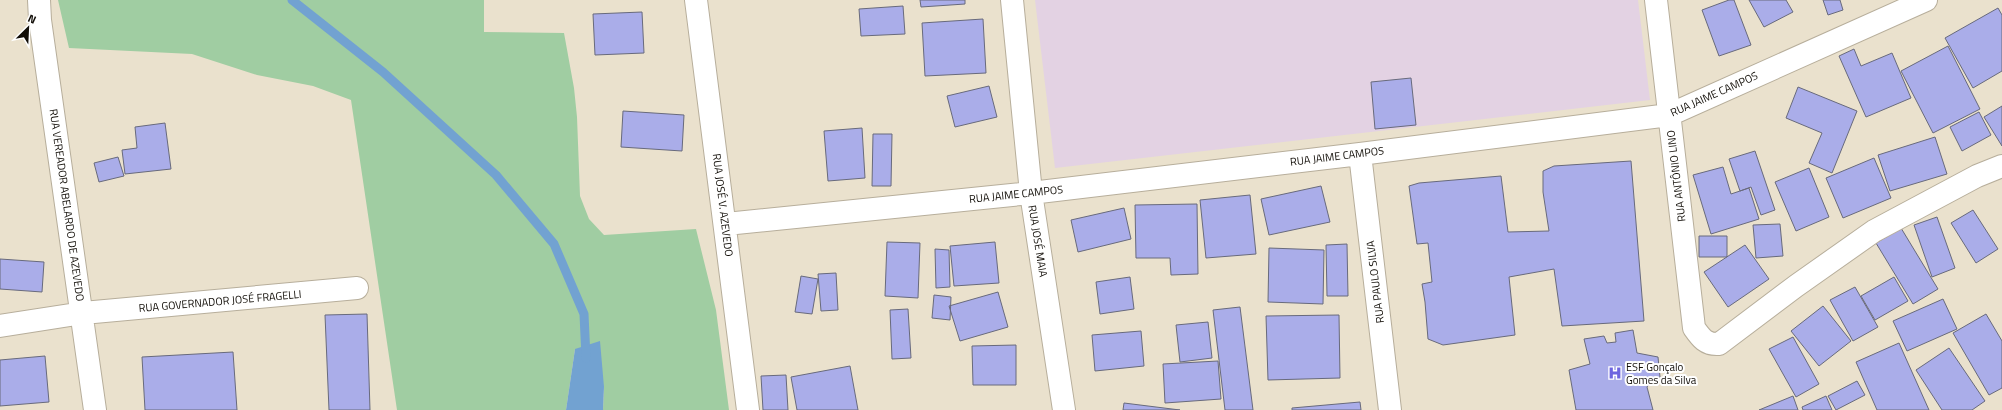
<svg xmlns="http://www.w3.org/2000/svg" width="2002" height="410" viewBox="0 0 2002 410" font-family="'Titillium Web',sans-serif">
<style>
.industrial{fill:#e3d2e3}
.green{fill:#a0cda2}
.water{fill:#72a2d1}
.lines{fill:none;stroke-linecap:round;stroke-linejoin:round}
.stream{stroke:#72a2d1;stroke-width:9}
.building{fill:#aaade9;stroke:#686a7c}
.minor-casing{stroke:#b7ae9b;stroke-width:24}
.minor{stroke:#fff;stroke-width:22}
.labels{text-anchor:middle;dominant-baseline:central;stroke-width:4;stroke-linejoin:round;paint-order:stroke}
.street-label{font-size:11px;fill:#110d07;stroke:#fff}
.poi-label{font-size:11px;fill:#110d07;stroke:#fff;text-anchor:start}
</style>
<rect width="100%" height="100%" fill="#eae1cd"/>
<path class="industrial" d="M 1035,0 L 1638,0 L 1650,100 L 1055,168 Z"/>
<path class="green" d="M 58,0 L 484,0 L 484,32 L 564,33 L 574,88 L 577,117 L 580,196 L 589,219 L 604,235 L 696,229 L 716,310 L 729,410 L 603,410 L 604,387 L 575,349 L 566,410 L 397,410 L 351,100 L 313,86 L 257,75 L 192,54 L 69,48 Z"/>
<path class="water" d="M 600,341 L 604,387 L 603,410 L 566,410 L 575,349 Z"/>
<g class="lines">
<path class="stream" d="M 292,0 L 383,72 L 496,175 L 554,244 L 584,314 L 586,358"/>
</g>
<path class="building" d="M 920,0 L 965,0 L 965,4 L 921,7 Z
M 1729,0 L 1734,0 L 1751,45 L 1719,56 L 1702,10 Z
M 1749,0 L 1786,0 L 1793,12 L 1764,27 Z
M 1823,0 L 1840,0 L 1843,10 L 1828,15 Z
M 903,6 L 905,34 L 861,36 L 859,9 Z
M 1998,8 L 2002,15 L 2002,71 L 1973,88 L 1945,38 Z
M 642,12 L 644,53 L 595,55 L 593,14 Z
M 983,19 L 986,73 L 925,76 L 922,23 Z
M 1948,46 L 1980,109 L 1933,133 L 1901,71 Z
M 1854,49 L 1861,66 L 1892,53 L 1911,98 L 1866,117 L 1839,56 Z
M 1411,78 L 1416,125 L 1375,129 L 1371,82 Z
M 989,86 L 997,117 L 955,127 L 947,96 Z
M 1798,87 L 1857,111 L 1832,173 L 1809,163 L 1822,133 L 1786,118 Z
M 2002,106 L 2002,146 L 1984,117 Z
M 623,111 L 684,115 L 682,151 L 621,147 Z
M 1979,112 L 1991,135 L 1962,151 L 1950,127 Z
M 165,123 L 171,169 L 125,174 L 122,150 L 137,148 L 135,127 Z
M 862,128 L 865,178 L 828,181 L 824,131 Z
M 873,134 L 892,134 L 891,186 L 872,186 Z
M 1935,137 L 1947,174 L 1890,191 L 1878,155 Z
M 1755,151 L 1775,210 L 1761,215 L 1751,187 L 1740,191 L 1729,159 Z
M 118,157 L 124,176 L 99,182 L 94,163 Z
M 1874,158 L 1891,198 L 1843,218 L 1826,178 Z
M 1631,161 L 1644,321 L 1562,326 L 1554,269 L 1509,277 L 1515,335 L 1443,345 L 1428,339 L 1425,302 L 1422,284 L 1432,282 L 1428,243 L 1417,244 L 1409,186 L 1419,183 L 1501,176 L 1508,232 L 1549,231 L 1543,192 L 1543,171 L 1554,166 Z
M 1723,167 L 1731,194 L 1749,188 L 1759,219 L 1711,234 L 1693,175 Z
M 1809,168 L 1829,217 L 1796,231 L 1775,182 Z
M 1321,186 L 1330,222 L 1269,235 L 1261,199 Z
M 1250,195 L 1256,254 L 1206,258 L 1200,200 Z
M 1197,204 L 1198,274 L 1171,275 L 1170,258 L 1136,258 L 1135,205 Z
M 1124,208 L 1131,239 L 1078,252 L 1071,220 Z
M 1973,210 L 1998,249 L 1976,263 L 1951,223 Z
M 1937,217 L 1955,268 L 1932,277 L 1914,225 Z
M 1780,224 L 1783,256 L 1756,258 L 1753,225 Z
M 1901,228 L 1938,289 L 1913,304 L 1876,243 Z
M 1699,236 L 1727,236 L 1727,257 L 1699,257 Z
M 887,242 L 920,243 L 918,298 L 885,296 Z
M 995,242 L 999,283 L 954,286 L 950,246 Z
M 1347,244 L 1348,296 L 1327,296 L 1326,245 Z
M 1745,245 L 1769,279 L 1728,307 L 1704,272 Z
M 1269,248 L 1324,250 L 1323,304 L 1268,302 Z
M 935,249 L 949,250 L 950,287 L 936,288 Z
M 0,259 L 44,262 L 42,292 L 0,289 Z
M 836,273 L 838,310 L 821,311 L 818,274 Z
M 801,276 L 818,279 L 812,314 L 795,312 Z
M 1130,277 L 1134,309 L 1100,314 L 1096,282 Z
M 1894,277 L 1908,301 L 1875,320 L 1861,296 Z
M 1855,287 L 1878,327 L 1853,341 L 1830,300 Z
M 998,292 L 1008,327 L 960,341 L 949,306 Z
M 934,295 L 951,297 L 950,320 L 932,318 Z
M 1943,299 L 1957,329 L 1907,351 L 1893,321 Z
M 1823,306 L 1851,341 L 1819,366 L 1791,331 Z
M 1240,307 L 1253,410 L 1225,410 L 1213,310 Z
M 908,309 L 911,358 L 892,359 L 890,310 Z
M 367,314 L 370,410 L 329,410 L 325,315 Z
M 1986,314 L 2002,341 L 2002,388 L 1989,395 L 1953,333 Z
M 1339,315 L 1340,378 L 1268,380 L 1266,316 Z
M 1208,322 L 1212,358 L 1180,362 L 1176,325 Z
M 1633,330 L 1637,353 L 1658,357 L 1660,377 L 1651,381 L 1647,387 L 1653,410 L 1576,410 L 1569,370 L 1590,364 L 1584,339 L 1604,336 L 1607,343 L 1616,342 L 1615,333 Z
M 1141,331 L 1144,366 L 1095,371 L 1092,335 Z
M 1793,337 L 1819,384 L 1796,397 L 1769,349 Z
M 1899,343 L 1929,410 L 1877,410 L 1856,362 Z
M 1016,345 L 1016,385 L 973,385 L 972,346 Z
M 1949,348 L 1985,401 L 1972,410 L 1942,410 L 1916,370 Z
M 233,352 L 237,410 L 145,410 L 142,357 Z
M 45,356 L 49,402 L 0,406 L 0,360 Z
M 1218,361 L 1221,399 L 1165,403 L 1163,364 Z
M 850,366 L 858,410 L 797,410 L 791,377 Z
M 786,375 L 788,410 L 763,410 L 761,376 Z
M 1857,381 L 1865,395 L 1836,410 L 1828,396 Z
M 1793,396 L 1798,410 L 1759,410 Z
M 1826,396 L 1832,410 L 1803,410 L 1802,407 Z
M 1360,402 L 1361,410 L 1292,410 L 1292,408 Z
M 1124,403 L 1180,410 L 1123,410 Z"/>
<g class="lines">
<g class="minor-casing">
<path id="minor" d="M 39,0 L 40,20 L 95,410
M 696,0 L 748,410
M 1012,0 L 1031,193 L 1064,410
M 1656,0 L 1694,328 C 1701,338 1706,345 1719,344 L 1796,286 L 1874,231 L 1977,176 L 2002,166
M 1360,154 L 1390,410
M 726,224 L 1031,193 L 1360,154 L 1669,115 L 1926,0
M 0,326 L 83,313 L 357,288"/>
</g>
<use href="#minor" class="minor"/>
</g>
<defs>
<g id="hospital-bare" transform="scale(1.08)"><path d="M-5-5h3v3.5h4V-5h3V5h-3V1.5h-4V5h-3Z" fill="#6e65df" stroke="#fff" stroke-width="2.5" paint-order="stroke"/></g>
</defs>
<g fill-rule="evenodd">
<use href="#hospital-bare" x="1615" y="373"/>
</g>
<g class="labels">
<g class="street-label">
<text transform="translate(1714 94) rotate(-24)">RUA JAIME CAMPOS</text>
<text transform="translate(1337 156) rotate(-7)">RUA JAIME CAMPOS</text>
<text transform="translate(1676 176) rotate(-97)">RUA ANTÔNIO LINO</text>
<text transform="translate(1016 194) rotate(-6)">RUA JAIME CAMPOS</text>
<text transform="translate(67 205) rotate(82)">RUA VEREADOR ABELARDO DE AZEVEDO</text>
<text transform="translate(723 205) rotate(83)">RUA JOSÉ V. AZEVEDO</text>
<text transform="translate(1038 241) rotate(81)">RUA JOSÉ MAIA</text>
<text transform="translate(1375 282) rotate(-97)">RUA PAULO SILVA</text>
<text transform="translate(220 301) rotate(-5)">RUA GOVERNADOR JOSÉ FRAGELLI</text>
</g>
<g class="poi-label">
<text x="1626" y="367">ESF Gonçalo<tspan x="1626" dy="13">Gomes da Silva</tspan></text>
</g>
</g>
<g transform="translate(28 28) rotate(24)" stroke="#ffffff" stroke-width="3" paint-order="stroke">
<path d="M0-3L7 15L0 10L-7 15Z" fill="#110d07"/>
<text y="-6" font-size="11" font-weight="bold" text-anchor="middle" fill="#110d07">N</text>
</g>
</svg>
